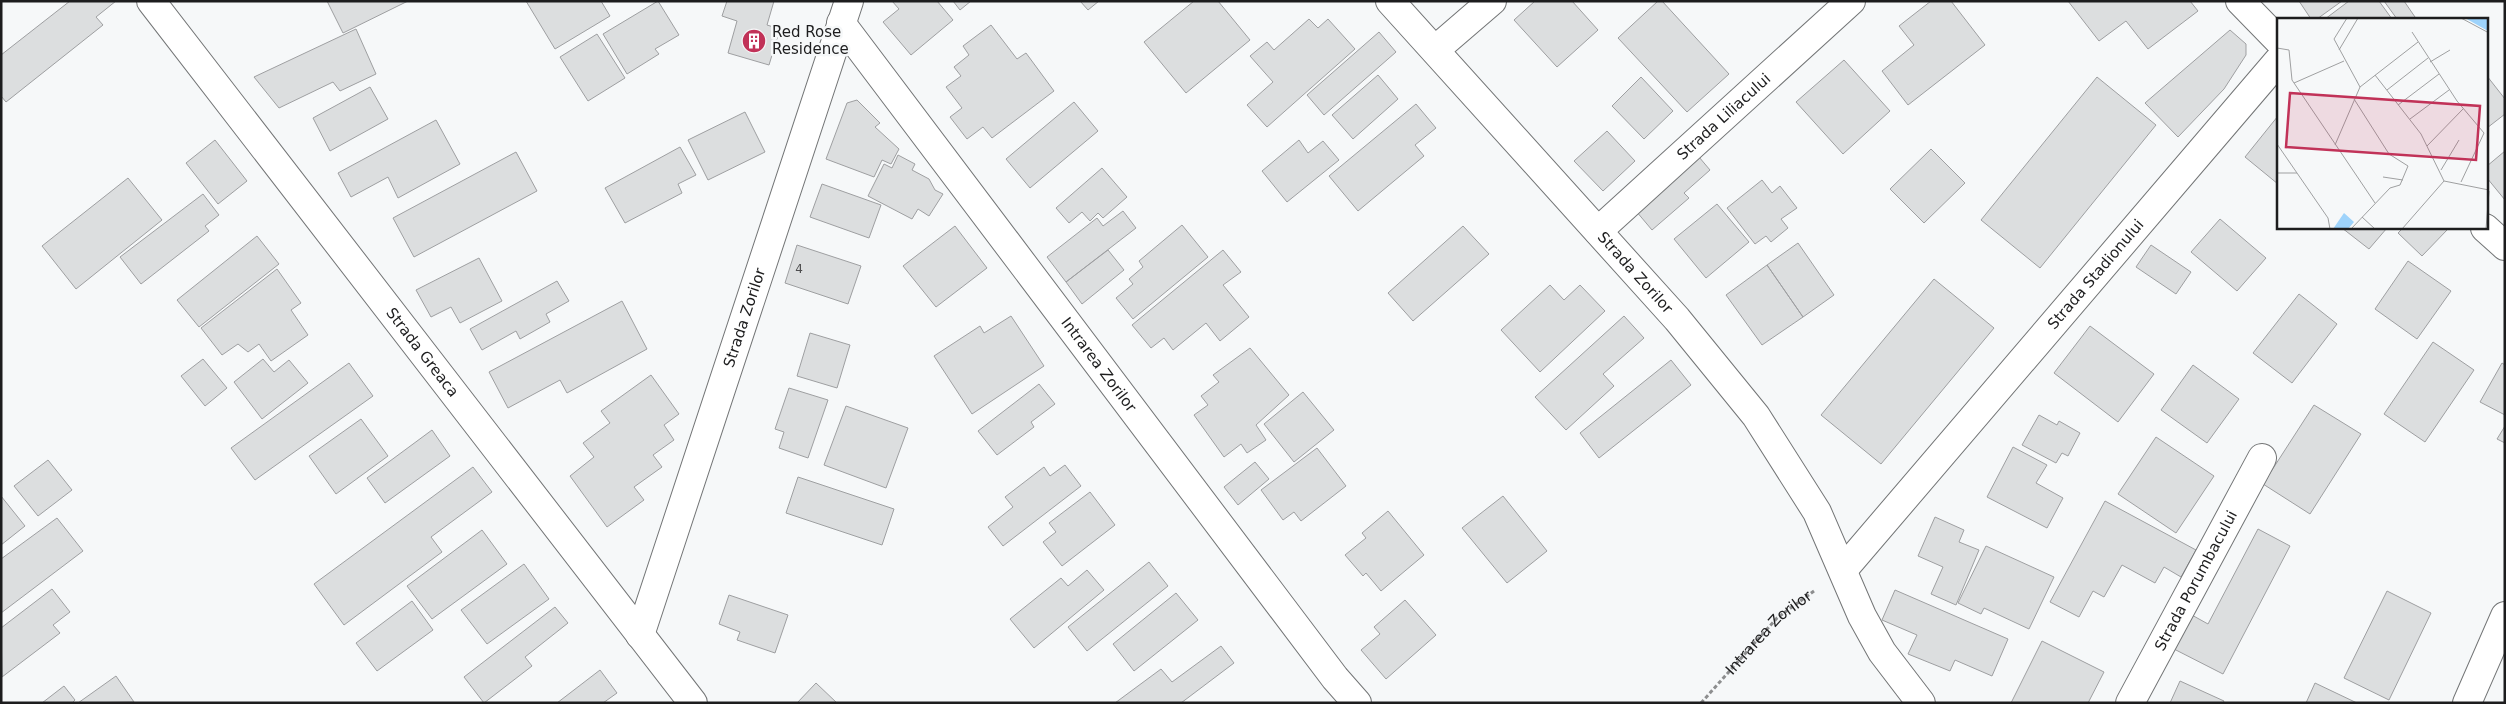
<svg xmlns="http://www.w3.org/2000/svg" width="2506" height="704" viewBox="0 0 2506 704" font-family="'DejaVu Sans',sans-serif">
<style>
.building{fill:#dcdedf;stroke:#9e9fa1}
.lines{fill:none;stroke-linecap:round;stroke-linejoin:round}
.street-casing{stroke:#737576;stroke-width:30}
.secondary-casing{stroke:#737576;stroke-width:30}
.path{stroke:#8d8e8f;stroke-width:3;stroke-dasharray:4 2.5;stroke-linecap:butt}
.street{stroke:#fff;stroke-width:28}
.secondary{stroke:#fff;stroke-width:28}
.labels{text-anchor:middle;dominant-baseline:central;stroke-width:5;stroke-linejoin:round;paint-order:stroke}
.number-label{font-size:12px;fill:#4d4d4e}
.poi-label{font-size:15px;fill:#1d1d1e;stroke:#f6f8f9;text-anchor:start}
.street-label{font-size:15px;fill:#1d1d1e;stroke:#f6f8f9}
.inset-road{fill:none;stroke:#9fa0a1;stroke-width:1}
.view{fill:#c13258;fill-opacity:0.15;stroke:#c13258;stroke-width:2.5}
.inset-edge{fill:none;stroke:#1d1d1e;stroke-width:2.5}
</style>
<rect width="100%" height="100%" fill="#f6f8f9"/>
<path class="building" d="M 70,1 L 116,1 L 96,17 L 103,25 L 6,102 L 1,96 L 1,55 Z
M 327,1 L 408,1 L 343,33 Z
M 526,1 L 601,1 L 610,16 L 555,49 Z
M 658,1 L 679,35 L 655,49 L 659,54 L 627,74 L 603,34 Z
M 727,1 L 774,1 L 767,25 L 780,29 L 769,65 L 728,53 L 737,21 L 722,16 Z
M 892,1 L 937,1 L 953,20 L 911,55 L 883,22 L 899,9 Z
M 953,1 L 971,1 L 960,10 Z
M 1080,1 L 1099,1 L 1088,10 Z
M 1194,1 L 1218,1 L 1250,40 L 1186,93 L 1144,42 Z
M 1535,1 L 1572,1 L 1598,30 L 1557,67 L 1514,20 Z
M 1658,1 L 1662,1 L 1729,74 L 1687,112 L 1618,38 Z
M 1931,1 L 1951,1 L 1985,45 L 1908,105 L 1882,71 L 1914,45 L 1899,26 Z
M 2068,1 L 2190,1 L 2198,11 L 2148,49 L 2126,21 L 2099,41 Z
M 2299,1 L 2342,1 L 2317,19 L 2311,19 Z
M 2349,1 L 2379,1 L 2392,19 L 2325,19 Z
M 2384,1 L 2404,1 L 2415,17 L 2412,19 L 2397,19 Z
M 1309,19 L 1318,28 L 1328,19 L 1355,49 L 1267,127 L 1247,105 L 1273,82 L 1250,56 L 1267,42 L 1274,50 Z
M 991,25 L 1017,59 L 1026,53 L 1054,91 L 992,138 L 983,127 L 967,139 L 950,117 L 962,108 L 946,87 L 961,76 L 954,67 L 969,55 L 963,46 Z
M 356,29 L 376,74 L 340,91 L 333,82 L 279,108 L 254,77 Z
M 2230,30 L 2246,44 L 2246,55 L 2224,89 L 2178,137 L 2145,103 Z
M 1379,32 L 1396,52 L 1324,115 L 1307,95 Z
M 597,34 L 625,78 L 588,101 L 560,57 Z
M 1844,60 L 1890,111 L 1843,154 L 1796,102 Z
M 1378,75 L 1398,99 L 1353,139 L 1332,115 Z
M 2487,76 L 2505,99 L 2505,114 L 2487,128 Z
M 1641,77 L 1673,111 L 1644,139 L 1612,106 Z
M 2097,77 L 2156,125 L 2040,268 L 1981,220 Z
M 370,87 L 388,119 L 330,151 L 313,118 Z
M 857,100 L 880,123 L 875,127 L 899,149 L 891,164 L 882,160 L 874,177 L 826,159 L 847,103 Z
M 1074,102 L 1098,131 L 1030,188 L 1006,159 Z
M 1416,104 L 1436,128 L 1415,145 L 1424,156 L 1358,211 L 1329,176 Z
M 745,112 L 765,152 L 708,180 L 688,140 Z
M 2278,116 L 2278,184 L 2245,157 Z
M 436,120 L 460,164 L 398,198 L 388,177 L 351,197 L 338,173 Z
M 1607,131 L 1635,161 L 1603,191 L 1574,161 Z
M 215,140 L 247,181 L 218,204 L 186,163 Z
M 1299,140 L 1308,153 L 1323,141 L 1339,160 L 1287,202 L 1262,171 Z
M 680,147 L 696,175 L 678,184 L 682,193 L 625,223 L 605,188 Z
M 1931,149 L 1965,183 L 1924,223 L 1890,189 Z
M 2505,151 L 2505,200 L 2487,178 L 2487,166 Z
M 516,152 L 537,191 L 414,257 L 393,218 Z
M 898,155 L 915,164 L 912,170 L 929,179 L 935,190 L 943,194 L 929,216 L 918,209 L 912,219 L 868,196 L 884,164 L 892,168 Z
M 1699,157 L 1710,170 L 1684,193 L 1689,198 L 1652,230 L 1636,211 Z
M 1102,168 L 1127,197 L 1103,218 L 1098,213 L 1090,221 L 1082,212 L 1069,223 L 1056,208 Z
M 128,178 L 162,220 L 76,289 L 42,246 Z
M 1762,180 L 1772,193 L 1780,186 L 1797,208 L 1781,219 L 1788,228 L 1771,242 L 1766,236 L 1755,244 L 1727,208 Z
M 822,184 L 881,205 L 869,238 L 810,217 Z
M 203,194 L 219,215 L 205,226 L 209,231 L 141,284 L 120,257 Z
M 1717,204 L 1749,242 L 1706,278 L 1674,239 Z
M 1123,211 L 1136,228 L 1066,282 L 1047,257 L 1097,218 L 1103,226 Z
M 2220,219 L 2266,258 L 2237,291 L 2191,252 Z
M 1182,225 L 1208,257 L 1133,319 L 1116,298 L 1133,284 L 1129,279 L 1143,267 L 1139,261 Z
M 955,226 L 987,268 L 936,307 L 903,266 Z
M 1463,226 L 1489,254 L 1413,321 L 1388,293 Z
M 2342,228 L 2387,228 L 2369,249 Z
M 2403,228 L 2444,228 L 2447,230 L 2422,256 L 2398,233 Z
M 257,236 L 279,264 L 199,327 L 177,300 Z
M 1798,243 L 1834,295 L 1803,317 L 1767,265 Z
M 797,245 L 861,266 L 848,304 L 785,283 Z
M 2151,245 L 2191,272 L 2176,294 L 2136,267 Z
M 1108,250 L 1124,270 L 1082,304 L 1066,282 Z
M 1223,250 L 1241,272 L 1223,285 L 1249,317 L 1220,341 L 1206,323 L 1173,350 L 1164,338 L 1151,348 L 1132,325 Z
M 479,258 L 502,301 L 460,323 L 451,307 L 431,317 L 416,290 Z
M 2408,261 L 2451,291 L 2417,339 L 2375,309 Z
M 1767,265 L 1803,317 L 1762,345 L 1726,295 Z
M 277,269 L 301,303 L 291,310 L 308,335 L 271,361 L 259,344 L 248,352 L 238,344 L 222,355 L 201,328 Z
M 1934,279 L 1994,328 L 1881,464 L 1821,415 Z
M 557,281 L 569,301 L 546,314 L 550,322 L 520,339 L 516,331 L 482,350 L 470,329 Z
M 1550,285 L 1564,300 L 1580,285 L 1605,311 L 1540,372 L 1501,330 Z
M 2299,294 L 2337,324 L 2292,383 L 2253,353 Z
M 622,301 L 647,349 L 567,393 L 560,380 L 508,408 L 489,372 Z
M 1011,316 L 1044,366 L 972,414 L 934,356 L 980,326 L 984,333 Z
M 1624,316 L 1644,338 L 1603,374 L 1614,386 L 1566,430 L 1535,397 Z
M 2090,326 L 2154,374 L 2118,422 L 2054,373 Z
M 810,333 L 850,345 L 837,388 L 797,376 Z
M 2433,342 L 2474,370 L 2425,442 L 2384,414 Z
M 1250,348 L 1289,395 L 1256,425 L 1266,440 L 1247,453 L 1241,444 L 1224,457 L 1194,415 L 1208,405 L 1201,396 L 1219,382 L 1213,375 Z
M 203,359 L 227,388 L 205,406 L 181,376 Z
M 263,359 L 274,372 L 289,360 L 308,383 L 262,419 L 234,382 Z
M 1671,360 L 1691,385 L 1599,458 L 1580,433 Z
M 349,363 L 373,396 L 255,480 L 231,448 Z
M 2502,363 L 2505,365 L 2505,415 L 2480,402 Z
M 2193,365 L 2239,399 L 2207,443 L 2161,410 Z
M 651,375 L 679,414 L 664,425 L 674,440 L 653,455 L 662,467 L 634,487 L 644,500 L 607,527 L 570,476 L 594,457 L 583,443 L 610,423 L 601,411 Z
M 1039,384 L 1055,404 L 1031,422 L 1034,427 L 997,455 L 978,431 Z
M 789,388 L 828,400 L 808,458 L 779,448 L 784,432 L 775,429 Z
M 1303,392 L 1334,430 L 1294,462 L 1264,424 Z
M 2314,405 L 2361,434 L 2310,514 L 2263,484 Z
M 846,406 L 908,428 L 886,488 L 824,465 Z
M 2039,415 L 2057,425 L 2059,421 L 2080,433 L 2068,456 L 2062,453 L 2056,463 L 2022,445 Z
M 361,419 L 388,456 L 336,494 L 309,456 Z
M 2505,426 L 2505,443 L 2497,439 Z
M 432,430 L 450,456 L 385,503 L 367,478 Z
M 2156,437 L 2214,476 L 2176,533 L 2118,494 Z
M 2013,447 L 2047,465 L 2036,483 L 2063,498 L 2047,528 L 1987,497 Z
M 1317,448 L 1346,486 L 1301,521 L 1294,512 L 1283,520 L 1261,490 Z
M 48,460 L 72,490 L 38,516 L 14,486 Z
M 1255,462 L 1269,479 L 1238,505 L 1224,487 Z
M 1065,465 L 1081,486 L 1003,546 L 988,527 L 1013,507 L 1005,497 L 1044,467 L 1050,476 Z
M 473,467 L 492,492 L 431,537 L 442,552 L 344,625 L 314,584 Z
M 798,477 L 894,509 L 882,545 L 786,513 Z
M 1090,492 L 1115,525 L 1062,566 L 1043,542 L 1056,532 L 1049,523 Z
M 1,496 L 25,526 L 1,545 Z
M 1503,496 L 1547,551 L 1507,583 L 1462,528 Z
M 2105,501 L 2196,550 L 2181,577 L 2164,567 L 2155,583 L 2122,565 L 2104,597 L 2093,591 L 2079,617 L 2050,602 Z
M 1388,511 L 1424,555 L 1381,591 L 1366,573 L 1363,576 L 1345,555 L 1366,538 L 1362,533 Z
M 1935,517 L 1964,530 L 1959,542 L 1979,550 L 1956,605 L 1931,594 L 1943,567 L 1918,556 Z
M 57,518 L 83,551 L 1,613 L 1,559 Z
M 2258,529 L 2290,546 L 2223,674 L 2172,648 L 2190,614 L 2208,624 Z
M 482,530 L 507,564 L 432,619 L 407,586 Z
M 1986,546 L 2054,577 L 2029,629 L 1984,608 L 1981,614 L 1958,603 Z
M 1149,562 L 1168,586 L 1087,651 L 1068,627 Z
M 524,564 L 549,599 L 487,644 L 461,610 Z
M 1087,570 L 1104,590 L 1034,648 L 1010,619 L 1061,578 L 1068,586 Z
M 52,589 L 70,612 L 53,625 L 60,633 L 2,677 L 1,628 Z
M 1895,590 L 2008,639 L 1992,676 L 1955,660 L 1950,671 L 1908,654 L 1917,635 L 1882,620 Z
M 2387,591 L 2431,613 L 2389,700 L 2344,678 Z
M 1176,593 L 1198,620 L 1134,671 L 1113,644 Z
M 729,595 L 788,615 L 775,653 L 737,640 L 740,632 L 719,624 Z
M 1405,600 L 1436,635 L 1386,679 L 1361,650 L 1380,634 L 1374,627 Z
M 412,601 L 433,630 L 377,671 L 356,643 Z
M 555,607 L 568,623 L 525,657 L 532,666 L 484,703 L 464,677 Z
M 2042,641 L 2104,672 L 2088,703 L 2011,703 Z
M 1221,646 L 1234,663 L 1181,703 L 1115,703 L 1161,669 L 1172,682 Z
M 600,670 L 617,693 L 603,703 L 557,703 Z
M 116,676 L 134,702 L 78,703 Z
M 2180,681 L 2224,701 L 2223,703 L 2170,703 Z
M 816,683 L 837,703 L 797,703 Z
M 2315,683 L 2357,703 L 2306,703 Z
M 64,686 L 75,700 L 72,703 L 42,703 Z"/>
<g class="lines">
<g class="street-casing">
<g id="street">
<path id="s2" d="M 151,1 L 693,703"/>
<path id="s3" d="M 1390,1 L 1677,319 L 1756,416 L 1817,512 L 1862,616 L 1882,652 L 1921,703"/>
<path d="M 2240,1 L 2278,40"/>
<path id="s4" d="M 841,23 L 1335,678 L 1357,703"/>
<path d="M 1435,50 L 1492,1"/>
<path d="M 2485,228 L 2505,246"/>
<path id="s5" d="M 1598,231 L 1851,1"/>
<path id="s6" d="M 1843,570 L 2278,61"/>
<path id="s7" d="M 640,635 L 849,1"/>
<path id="s8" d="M 2130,703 L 2262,458"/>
</g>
</g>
<g class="secondary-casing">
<path id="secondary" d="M 2467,703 L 2505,616"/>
</g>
<path class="path" id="s1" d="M 1701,703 L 1777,618 L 1814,591"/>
<use href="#street" class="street"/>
<use href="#secondary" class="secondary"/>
</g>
<defs>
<g id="building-disc" transform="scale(1.25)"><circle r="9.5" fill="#c13258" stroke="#f6f8f9"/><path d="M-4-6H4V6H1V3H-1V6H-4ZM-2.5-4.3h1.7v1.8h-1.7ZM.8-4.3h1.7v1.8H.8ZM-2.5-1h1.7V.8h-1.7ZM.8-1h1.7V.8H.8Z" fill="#fff"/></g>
</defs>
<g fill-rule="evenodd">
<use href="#building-disc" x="754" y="41"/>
</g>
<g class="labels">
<g class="number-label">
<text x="799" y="269">4</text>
</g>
<g class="poi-label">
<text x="772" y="32">Red Rose<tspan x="772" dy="17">Residence</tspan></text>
</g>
<g class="street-label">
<text stroke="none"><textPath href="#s5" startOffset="170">Strada Liliacului</textPath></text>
<text stroke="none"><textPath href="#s3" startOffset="366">Strada Zorilor</textPath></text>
<text stroke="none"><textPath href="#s6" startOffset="389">Strada Stadionului</textPath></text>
<text stroke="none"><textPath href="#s7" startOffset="334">Strada Zorilor</textPath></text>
<text stroke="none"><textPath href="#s2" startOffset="444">Strada Greaca</textPath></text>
<text stroke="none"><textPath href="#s4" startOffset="428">Intrarea Zorilor</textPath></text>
<text stroke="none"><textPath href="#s8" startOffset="139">Strada Porumbacului</textPath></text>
<text stroke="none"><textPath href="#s1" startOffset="98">Intrarea Zorilor</textPath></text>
</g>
</g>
<g transform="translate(2277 18)">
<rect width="211" height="211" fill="#f6f8f9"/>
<path d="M 188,0 L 211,0 L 211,13 ZM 67,195 L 77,204 L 71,211 L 56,211 Z" fill="#9ed3fb"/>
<path class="inset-road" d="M 70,0 L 57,21 L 83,69M 184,0 L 212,15M 135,14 L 180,83 L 207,115 L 184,164M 0,30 L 12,32 L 15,62 L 98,185M 62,32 L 81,0M 153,44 L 173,32M 98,57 L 144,116 L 167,163M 17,65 L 67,43M 110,72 L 151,40M 121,87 L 162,56M 133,101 L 172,72M 0,126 L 51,200 L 53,211M 58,127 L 83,69 L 141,24M 150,128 L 186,91M 164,152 L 182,122M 0,155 L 20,155M 106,159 L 126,162M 85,199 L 98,211M 74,211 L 113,170 L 123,167 L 131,148 L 112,136 L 77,81M 125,211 L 167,163 L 212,172M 209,211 L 212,173"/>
<path class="view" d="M 13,75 L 203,88 L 199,142 L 9,129 Z"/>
<rect width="211" height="211" class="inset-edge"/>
</g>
<rect width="2506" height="704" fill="none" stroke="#1d1d1e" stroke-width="5"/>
</svg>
